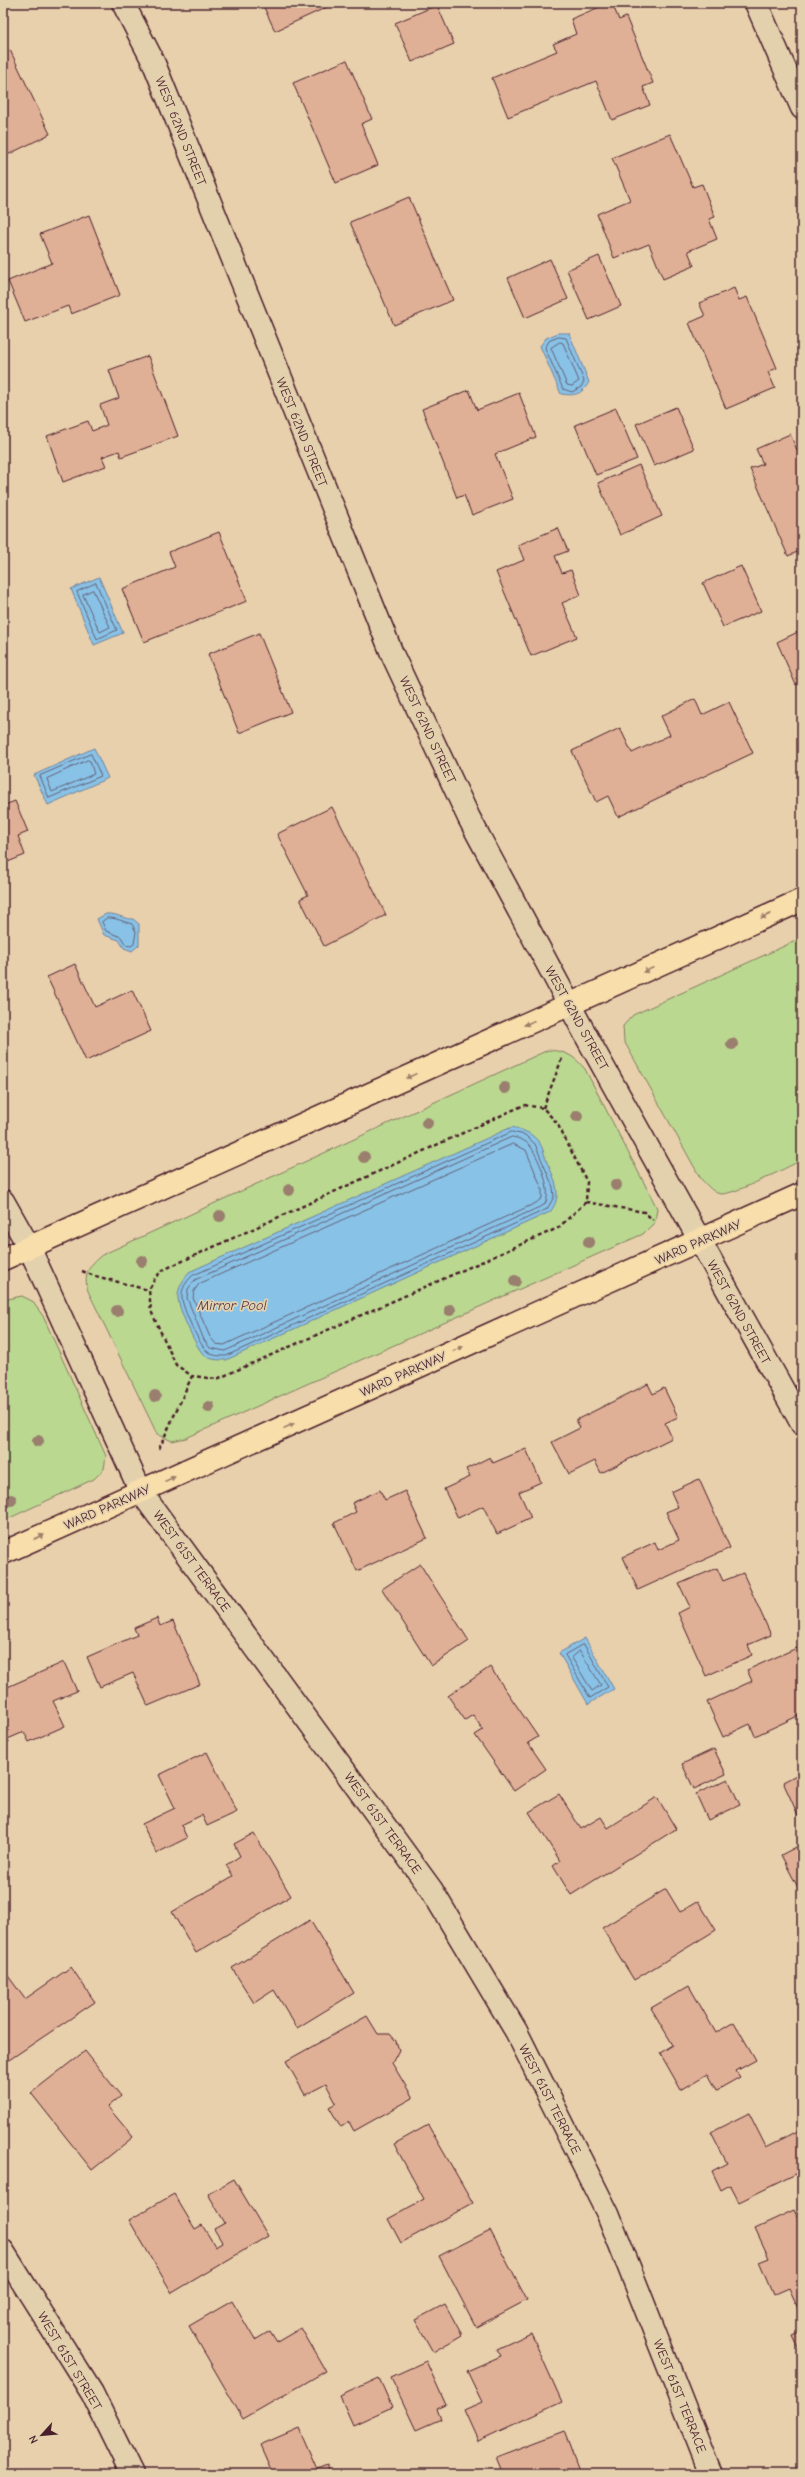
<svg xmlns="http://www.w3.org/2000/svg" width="805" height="2477" viewBox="0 0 805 2477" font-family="'Comic Neue',sans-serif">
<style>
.green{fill:#bad890;stroke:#827c5e}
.water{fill:#88c2e7;stroke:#6f819c}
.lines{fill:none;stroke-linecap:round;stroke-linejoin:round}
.shore{stroke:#636076;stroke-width:1}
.building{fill:#dfaf96;stroke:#4a1f2b}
.street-casing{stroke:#4a1f2b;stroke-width:25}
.secondary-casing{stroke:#4a1f2b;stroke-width:25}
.primary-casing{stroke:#4a1f2b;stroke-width:25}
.path{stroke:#4a1f2b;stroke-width:2.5;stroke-dasharray:4 3;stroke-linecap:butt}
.street{stroke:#e3d1ae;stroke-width:22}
.secondary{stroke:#e3d1ae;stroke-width:22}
.primary{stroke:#f8deab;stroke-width:22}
.tree{fill:#9a7e6e}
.oneway{fill:#a17e6b}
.labels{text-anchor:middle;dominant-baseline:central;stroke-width:3.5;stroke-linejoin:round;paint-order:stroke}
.street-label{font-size:13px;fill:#4a1f2b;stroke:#e3d1ae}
.water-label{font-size:14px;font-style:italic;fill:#533747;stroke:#e3d1ae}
</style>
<rect width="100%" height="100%" fill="#e8d0ad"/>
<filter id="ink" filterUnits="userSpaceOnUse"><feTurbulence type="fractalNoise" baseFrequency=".025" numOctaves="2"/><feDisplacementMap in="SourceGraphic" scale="8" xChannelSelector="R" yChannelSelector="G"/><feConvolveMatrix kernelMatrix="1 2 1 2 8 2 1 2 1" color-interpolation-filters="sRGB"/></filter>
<g filter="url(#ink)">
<path class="green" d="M 802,938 L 802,1160 C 785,1168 737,1194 721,1194 C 713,1193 707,1185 701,1179 L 624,1041 L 623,1026 L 633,1015 Z
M 548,1050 C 566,1051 574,1056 585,1069 L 657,1208 L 655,1222 L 643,1234 L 186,1438 L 172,1441 L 157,1434 L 88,1291 C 83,1274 89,1265 102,1255 Z
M 22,1296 L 32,1301 L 43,1316 L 106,1456 L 104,1469 L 94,1479 L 3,1521 L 3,1300 Z"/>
<path class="water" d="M 558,333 L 569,333 L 589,382 C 582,395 574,396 561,394 L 540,346 L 546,338 Z
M 99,577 L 123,633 L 94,645 L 71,589 Z
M 94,748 L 108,778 L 48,805 L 34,775 Z
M 106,914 C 116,913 123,919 133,919 L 139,924 L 139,945 L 132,951 L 124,948 L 119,940 L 104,935 L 97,919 Z
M 512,1127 C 522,1130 530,1132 537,1140 C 542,1144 544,1154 546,1160 C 554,1178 564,1195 550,1212 L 226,1360 C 218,1360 209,1360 203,1354 C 196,1347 177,1306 178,1297 C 178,1287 183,1281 189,1272 Z
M 585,1638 L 614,1689 L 588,1704 L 559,1653 Z"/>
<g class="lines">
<path class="shore" d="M 559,337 L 566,338 L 584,381 L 581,387 L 572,392 L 563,389 L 545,348 L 549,341 Z
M 560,342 L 563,343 L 579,381 L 572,386 L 567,385 L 551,348 Z
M 96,583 L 117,630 L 97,639 L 77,592 Z
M 93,590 L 110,627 L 100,632 L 83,595 Z
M 91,754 L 101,776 L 49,798 L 40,776 Z
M 88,760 L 90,761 L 94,774 L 52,792 L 47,779 Z
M 107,918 C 115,917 124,922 132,924 L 136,932 L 134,944 L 131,946 L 126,945 L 121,937 L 106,931 L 102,922 Z
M 512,1132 L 525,1135 L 535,1144 L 553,1187 L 554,1197 L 547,1209 L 226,1356 C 219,1356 213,1356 208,1352 C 200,1347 182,1307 182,1298 C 181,1289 186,1282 192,1276 Z
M 512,1137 C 519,1138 527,1141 531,1147 C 539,1159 554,1194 544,1205 L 225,1351 L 210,1348 L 204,1340 L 187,1298 L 188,1289 L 195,1280 Z
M 513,1144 L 526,1150 L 542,1189 L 542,1198 L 536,1203 L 224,1345 L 216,1344 L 210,1337 L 193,1298 L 194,1291 L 199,1284 Z
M 582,1645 L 585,1646 L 608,1687 L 590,1698 L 565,1655 Z
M 580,1651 L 601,1685 L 592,1691 L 572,1658 Z"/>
</g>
<path class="building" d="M 262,3 L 336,3 L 275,31 Z
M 609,3 L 612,3 L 619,20 L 626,17 L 653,83 L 643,87 L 650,105 L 612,120 L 596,81 L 508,117 L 492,78 L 557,51 L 553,44 L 576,34 L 571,19 Z
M 437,5 L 454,44 L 412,62 L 395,23 Z
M 10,50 L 50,134 L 3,157 L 3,53 Z
M 347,60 L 372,119 L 361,124 L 378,165 L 336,183 L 293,83 Z
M 670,134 L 693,187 L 702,184 L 715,217 L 709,219 L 717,239 L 688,251 L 694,266 L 663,279 L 649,244 L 614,258 L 597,214 L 630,200 L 612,158 Z
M 409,197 L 453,300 L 394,325 L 350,222 Z
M 89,215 L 120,295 L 71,314 L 68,306 L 25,322 L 8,281 L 52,263 L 40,234 Z
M 599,256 L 621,306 L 589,320 L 567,270 Z
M 550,259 L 568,299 L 525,318 L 508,278 Z
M 734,288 L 739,300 L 747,297 L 777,368 L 768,372 L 775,388 L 726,409 L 689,323 L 705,316 L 699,303 Z
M 148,356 L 178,436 L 121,457 L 119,451 L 102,457 L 106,466 L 63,482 L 47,436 L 88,421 L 92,431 L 107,425 L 100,405 L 119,398 L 109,370 Z
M 469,390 L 477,410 L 519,393 L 536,437 L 495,454 L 513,499 L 472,515 L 464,495 L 457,498 L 422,409 Z
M 676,407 L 694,449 L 654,466 L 636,424 Z
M 616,408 L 637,459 L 596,475 L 575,425 Z
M 790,434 L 802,461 L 802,550 L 788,556 L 750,469 L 763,464 L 756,449 Z
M 639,465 L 662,516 L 620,535 L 598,483 Z
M 558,528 L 568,551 L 555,556 L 562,573 L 571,570 L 581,595 L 562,603 L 577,637 L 531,656 L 496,572 L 524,560 L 518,545 Z
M 219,532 L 247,601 L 144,642 L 122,589 L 175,567 L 169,552 Z
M 741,566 L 761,611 L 723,627 L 703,583 Z
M 802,630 L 802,682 L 796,685 L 777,642 Z
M 259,633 L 291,712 L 239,733 L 208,654 Z
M 695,699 L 702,715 L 729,702 L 753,753 L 618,817 L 608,796 L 596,802 L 572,751 L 620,728 L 632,753 L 670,735 L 661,716 Z
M 3,801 L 5,805 L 15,801 L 28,832 L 18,836 L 25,855 L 3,864 Z
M 332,807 L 386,915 L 324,946 L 300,899 L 308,895 L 277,834 Z
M 75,964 L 95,1007 L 132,990 L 151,1031 L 86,1061 L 47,977 Z
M 648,1384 L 653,1394 L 664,1388 L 678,1417 L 665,1423 L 672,1438 L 601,1473 L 595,1461 L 569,1474 L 552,1442 L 580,1428 L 576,1420 Z
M 526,1449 L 541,1482 L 519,1492 L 531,1518 L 497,1534 L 483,1506 L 458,1518 L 444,1489 L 470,1477 L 466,1469 L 490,1457 L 493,1463 Z
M 699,1479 L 730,1548 L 638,1590 L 623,1557 L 655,1542 L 658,1550 L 679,1540 L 666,1512 L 678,1507 L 671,1492 Z
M 380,1490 L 385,1500 L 405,1491 L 427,1538 L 357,1571 L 334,1523 L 356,1512 L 352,1503 Z
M 420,1564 L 469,1641 L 431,1666 L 382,1589 Z
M 717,1568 L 723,1581 L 743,1573 L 771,1635 L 748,1645 L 752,1655 L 706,1676 L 678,1613 L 690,1607 L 679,1584 Z
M 157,1618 L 160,1626 L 173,1621 L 200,1684 L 148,1706 L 133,1673 L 100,1687 L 87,1657 L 137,1635 L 134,1628 Z
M 799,1647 L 802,1654 L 802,1714 L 755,1736 L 750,1724 L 723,1737 L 707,1702 L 752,1681 L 747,1670 Z
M 64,1662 L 77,1691 L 53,1701 L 65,1726 L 29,1742 L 24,1732 L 3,1741 L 3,1689 Z
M 490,1667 L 538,1737 L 528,1743 L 546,1769 L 514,1791 L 475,1735 L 483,1730 L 473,1715 L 465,1720 L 448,1696 Z
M 714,1749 L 726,1774 L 694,1789 L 682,1764 Z
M 207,1752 L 237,1812 L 207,1826 L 202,1815 L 181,1825 L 187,1838 L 157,1853 L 142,1824 L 175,1808 L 159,1775 Z
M 802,1772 L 802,1813 L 798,1815 L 783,1782 Z
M 728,1779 L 740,1805 L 708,1820 L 696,1794 Z
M 559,1794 L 581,1829 L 601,1817 L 608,1828 L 657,1797 L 676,1829 L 571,1895 L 553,1866 L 560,1861 L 529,1812 Z
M 254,1833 L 291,1896 L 196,1953 L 172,1912 L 233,1876 L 226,1865 L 240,1856 L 234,1844 Z
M 802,1844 L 802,1895 L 781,1855 Z
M 666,1889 L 680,1912 L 698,1901 L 716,1930 L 634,1980 L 602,1928 Z
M 310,1920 L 354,1993 L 297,2028 L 274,1990 L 254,2003 L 232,1968 Z
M 71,1967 L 95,2002 L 6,2062 L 3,2057 L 3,1969 L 25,1999 Z
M 689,1986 L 716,2033 L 734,2022 L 756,2060 L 736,2071 L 740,2077 L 717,2090 L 708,2074 L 681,2090 L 660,2053 L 673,2045 L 651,2008 Z
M 367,2016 L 378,2034 L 390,2034 L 396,2041 L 399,2050 L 392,2063 L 413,2098 L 354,2131 L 349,2122 L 341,2127 L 329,2107 L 336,2103 L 326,2084 L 305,2095 L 286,2061 Z
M 85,2051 L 121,2096 L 108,2107 L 133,2137 L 92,2170 L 31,2093 Z
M 749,2113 L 766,2147 L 802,2129 L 802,2171 L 739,2202 L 730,2185 L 721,2190 L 712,2171 L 727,2163 L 711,2132 Z
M 428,2125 L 473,2203 L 401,2243 L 388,2219 L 424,2199 L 394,2144 Z
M 234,2179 L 268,2236 L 172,2293 L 129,2220 L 174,2194 L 195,2229 L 202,2225 L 215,2246 L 222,2242 L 214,2229 L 225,2223 L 208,2194 Z
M 794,2210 L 802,2228 L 802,2311 L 800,2312 L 789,2288 L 773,2295 L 759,2262 L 769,2258 L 755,2228 Z
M 490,2230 L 527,2300 L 476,2327 L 439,2256 Z
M 232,2301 L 255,2340 L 270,2331 L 277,2342 L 301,2328 L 326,2371 L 243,2419 L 189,2326 Z
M 445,2304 L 462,2335 L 433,2352 L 415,2320 Z
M 802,2331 L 802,2355 L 793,2335 Z
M 531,2333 L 562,2402 L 478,2441 L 464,2410 L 482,2402 L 467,2371 L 501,2356 L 497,2349 Z
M 426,2361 L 446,2405 L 437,2409 L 441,2419 L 416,2430 L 391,2377 Z
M 379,2378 L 392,2407 L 353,2425 L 340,2396 Z
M 299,2428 L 317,2469 L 327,2465 L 331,2474 L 273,2474 L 260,2445 Z
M 564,2431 L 580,2474 L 503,2474 L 496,2457 Z"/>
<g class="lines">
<g class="street-casing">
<path id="street" d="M 123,3 L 153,61 L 393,656 L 469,818 L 590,1043 L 802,1424
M 3,1201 L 29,1247 L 141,1492 L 431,1889 L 516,2031 L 608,2214 L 711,2474
M 3,2251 L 92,2393 L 132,2474"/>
</g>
<g class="secondary-casing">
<path id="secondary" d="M 756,3 L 802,108"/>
</g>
<g class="primary-casing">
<path id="primary" d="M 3,1259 L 802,900
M 3,1553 L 802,1194"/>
</g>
<path class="path" d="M 543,1108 L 563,1056
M 586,1202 L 644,1212 L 653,1220
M 82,1271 L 92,1275 L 148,1290
M 159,1449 L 192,1376 L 176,1365 L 151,1311 L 149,1290 L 155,1278 L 163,1270 L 524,1105 L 543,1108 L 557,1123 L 587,1182 L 586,1202 L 558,1228 L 217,1379 L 192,1376"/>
<use href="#street" class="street"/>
<use href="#secondary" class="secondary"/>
<use href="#primary" class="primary"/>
</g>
<g class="tree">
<circle cx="732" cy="1044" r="6"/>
<circle cx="505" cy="1088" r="6"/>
<circle cx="577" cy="1116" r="6"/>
<circle cx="427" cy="1123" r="6"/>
<circle cx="364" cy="1157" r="6"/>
<circle cx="616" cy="1185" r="6"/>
<circle cx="289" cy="1190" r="6"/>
<circle cx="220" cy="1216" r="6"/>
<circle cx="589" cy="1242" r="6"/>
<circle cx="142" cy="1261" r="6"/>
<circle cx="515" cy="1281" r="6"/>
<circle cx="450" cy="1310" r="6"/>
<circle cx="117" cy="1311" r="6"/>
<circle cx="155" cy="1396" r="6"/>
<circle cx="209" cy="1407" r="6"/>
<circle cx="38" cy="1441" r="6"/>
<circle cx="11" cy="1500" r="6"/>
</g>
<defs><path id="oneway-solid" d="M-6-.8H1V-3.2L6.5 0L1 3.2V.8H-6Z"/></defs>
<g class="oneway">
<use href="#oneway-solid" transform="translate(766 916) rotate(156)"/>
<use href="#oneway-solid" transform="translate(648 970) rotate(156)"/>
<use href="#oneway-solid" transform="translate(529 1023) rotate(156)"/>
<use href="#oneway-solid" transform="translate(411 1076) rotate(156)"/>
<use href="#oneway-solid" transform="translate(458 1349) rotate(-24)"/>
<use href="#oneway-solid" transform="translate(289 1426) rotate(-24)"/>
<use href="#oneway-solid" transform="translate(170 1479) rotate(-24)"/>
<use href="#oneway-solid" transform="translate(39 1537) rotate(-24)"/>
</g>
</g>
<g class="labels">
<g class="street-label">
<text transform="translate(181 131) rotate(68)">WEST 62ND STREET</text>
<text transform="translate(302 432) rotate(68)">WEST 62ND STREET</text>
<text transform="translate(428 730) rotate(65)">WEST 62ND STREET</text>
<text transform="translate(577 1018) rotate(61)">WEST 62ND STREET</text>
<text transform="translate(698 1242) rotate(-24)">WARD PARKWAY</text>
<text transform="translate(739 1312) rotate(61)">WEST 62ND STREET</text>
<text transform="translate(403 1374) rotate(-24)">WARD PARKWAY</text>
<text transform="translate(107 1507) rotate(-24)">WARD PARKWAY</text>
<text transform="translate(192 1561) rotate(54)">WEST 61ST TERRACE</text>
<text transform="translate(383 1823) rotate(54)">WEST 61ST TERRACE</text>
<text transform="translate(550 2099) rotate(63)">WEST 61ST TERRACE</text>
<text transform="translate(70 2361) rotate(59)">WEST 61ST STREET</text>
<text transform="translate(680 2396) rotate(68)">WEST 61ST TERRACE</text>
</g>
<g class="water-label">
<text x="232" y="1305">Mirror Pool</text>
</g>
</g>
<rect width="805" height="2477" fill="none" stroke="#e3d1ae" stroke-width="16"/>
<rect x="8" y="8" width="789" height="2461" fill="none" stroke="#4a1f2b" stroke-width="1.5" filter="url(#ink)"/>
<g transform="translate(42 2435) rotate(243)" stroke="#e3d1ae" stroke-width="3" paint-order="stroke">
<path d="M0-3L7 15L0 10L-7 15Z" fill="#4a1f2b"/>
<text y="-6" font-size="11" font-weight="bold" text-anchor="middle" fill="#4a1f2b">N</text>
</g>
</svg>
